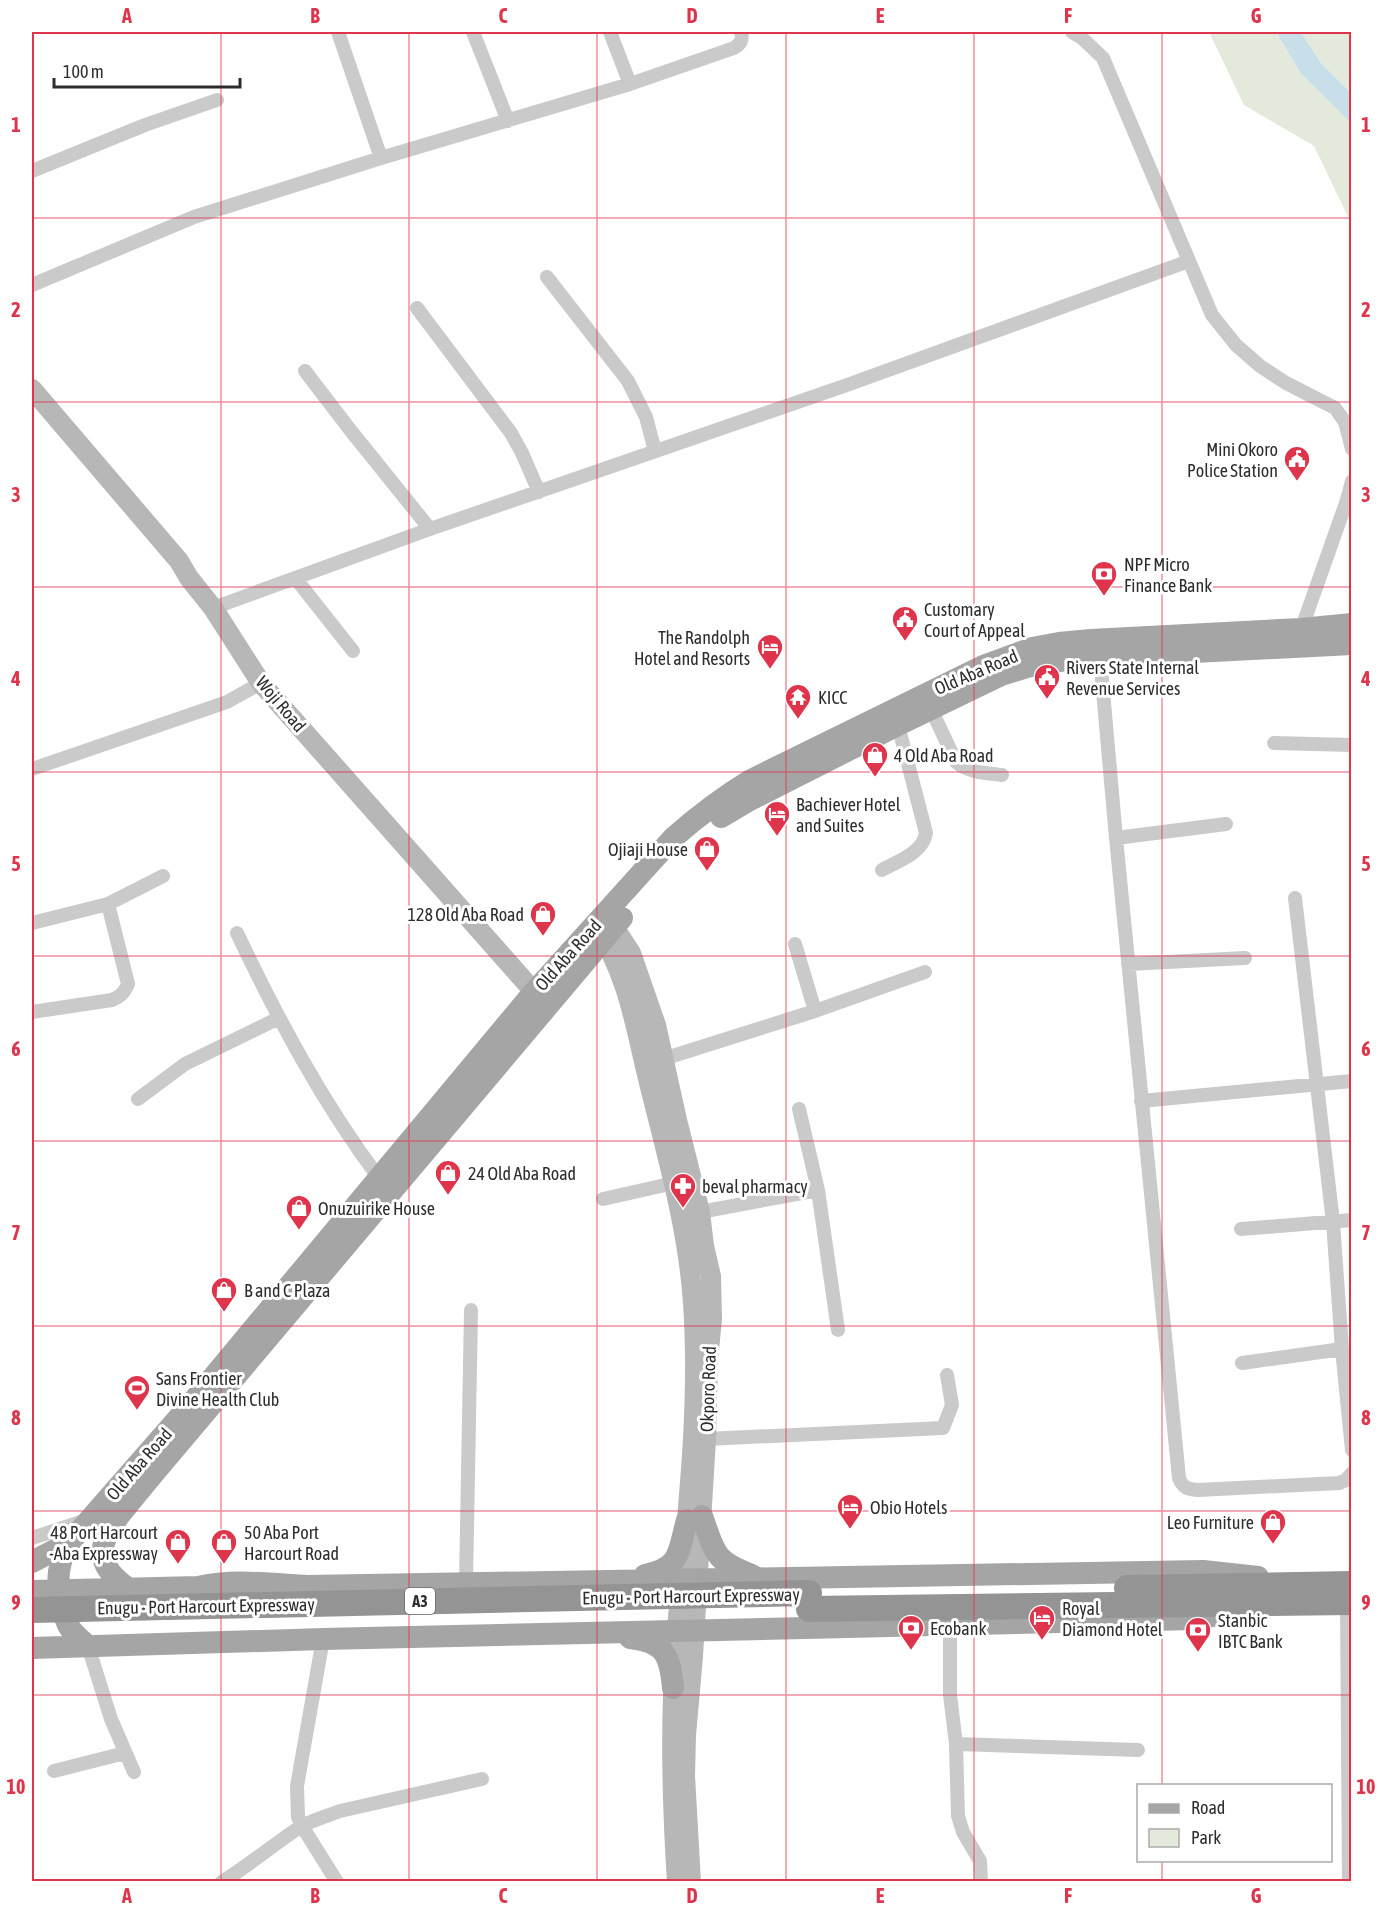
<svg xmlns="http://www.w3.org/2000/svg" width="1383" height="1913" viewBox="0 0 1383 1913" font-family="'Asap Condensed',sans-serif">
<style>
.green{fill:#e4eadb}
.water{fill:#c8dfea}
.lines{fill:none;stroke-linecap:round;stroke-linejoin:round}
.street{stroke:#cacaca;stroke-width:14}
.secondary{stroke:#b7b7b7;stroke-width:20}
.primary{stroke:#a5a5a5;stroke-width:22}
.highway{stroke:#949494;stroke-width:26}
.highway-bridge{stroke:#949494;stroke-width:26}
.grid{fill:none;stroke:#de354d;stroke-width:1.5;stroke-opacity:0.55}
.labels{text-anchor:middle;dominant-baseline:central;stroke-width:6;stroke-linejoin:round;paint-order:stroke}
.shield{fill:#fff;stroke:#6c6c6c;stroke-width:1.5}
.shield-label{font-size:16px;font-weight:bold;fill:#2d2d2d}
.poi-label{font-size:18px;fill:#2d2d2d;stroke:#fff;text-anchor:start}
.street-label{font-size:18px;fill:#2d2d2d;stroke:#fff}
.neatline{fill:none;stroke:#de354d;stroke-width:2}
.grid-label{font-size:20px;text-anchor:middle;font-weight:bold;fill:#de354d}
</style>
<rect width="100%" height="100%" fill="#fff"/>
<path class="green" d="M 1209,32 L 1276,32 L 1301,74 L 1351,123 L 1351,223 L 1314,146 L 1244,105 Z
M 1301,32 L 1351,32 L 1351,93 L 1321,63 Z"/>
<path class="water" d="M 1276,32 L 1301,32 L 1321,63 L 1351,93 L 1351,123 L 1301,74 Z"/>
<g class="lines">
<path class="street" d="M 338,32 L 381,158
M 473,32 L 508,121
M 610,32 L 630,84
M 1072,32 L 1082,38 L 1103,58 L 1212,315 L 1236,345 L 1260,366 L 1286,383 L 1335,408 L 1345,422 L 1352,449
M 32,171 L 145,125 L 217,100
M 547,277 L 628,381 L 646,417 L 655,451
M 32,285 L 194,217 L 381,158 L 630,84 L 734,48 C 741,44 743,39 741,32
M 417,308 L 511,433 L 522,453 L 539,492
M 305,371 L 351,431 L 430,529
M 296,579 L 353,651
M 213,608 L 430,529 L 847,385 L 1189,261
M 1300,633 L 1347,500 L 1352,481
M 1100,657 L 1116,838 L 1179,1478 C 1183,1488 1187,1489 1198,1490 L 1339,1483 L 1346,1480 L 1352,1473
M 931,709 L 956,762 C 969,773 986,773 1002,775
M 1274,743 L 1352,745
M 32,769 L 227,702 L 261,683
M 1116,838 L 1226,824
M 882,870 C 898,861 923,853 926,833 L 898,725
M 1295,898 L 1333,1222 L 1342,1349 L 1352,1450
M 32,923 L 108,904 L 163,876
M 237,933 C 278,1019 322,1102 379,1178
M 795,944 L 815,1011
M 1128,964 L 1245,958
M 32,1012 L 112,1000 C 121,996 124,993 128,984 L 108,904
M 663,1059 L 815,1011 L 925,972
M 138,1099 L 185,1064 L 279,1018
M 1141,1101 L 1352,1081
M 799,1109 L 818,1190 L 838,1330
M 603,1199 L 674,1183
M 700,1212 L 818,1190
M 1241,1229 L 1352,1220
M 1242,1363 L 1342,1349
M 706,1439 L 943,1428 L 952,1405 L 947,1375
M 32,1538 L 87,1520
M 466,1583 L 471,1310
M 1347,1602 L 1349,1882
M 950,1624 L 950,1695 L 956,1744 L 958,1816 L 963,1832 L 980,1861 L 981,1882
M 323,1639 L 297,1786 L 298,1817 L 302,1826 L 337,1882
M 88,1646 L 111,1719 L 134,1772
M 956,1744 L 1138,1750
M 54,1771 L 125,1753
M 222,1882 C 249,1865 273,1845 300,1827 C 312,1820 327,1816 340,1811 L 482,1779"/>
<path class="secondary" d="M 32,389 L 179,561 L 189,578 L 213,608 L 261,683 L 544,1003
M 604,918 L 614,927 L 631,953 L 656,1025 L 677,1120 L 700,1212 L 704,1246 L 711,1276 L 712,1319 L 708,1360 L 706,1439 L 693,1656 L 686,1735 L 685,1776 L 691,1882
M 596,928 C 628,972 636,1031 649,1083 C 667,1156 688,1228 693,1303 C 701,1420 684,1537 675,1653 C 670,1729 672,1805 677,1882"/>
<path class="primary" d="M 721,817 L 748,801 L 898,725 L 1001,675 L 1027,667 L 1078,658 L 1352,644
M 702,1516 C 715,1552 713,1561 752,1575
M 32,1562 L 70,1542
M 645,1575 C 682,1567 678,1552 687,1520
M 129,1589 C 93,1564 97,1544 122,1512 C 131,1501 140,1490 149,1479 L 622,918
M 32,1591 L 198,1587 C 233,1579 271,1584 308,1586 L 1203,1571 L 1258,1577
M 630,1638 C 665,1642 670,1655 673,1688
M 88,1646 C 81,1640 72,1633 68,1625 C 55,1598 54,1567 70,1542 L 189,1406 L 533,993 L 673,838 C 698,816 723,797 751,780 L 983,666 L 1032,648 L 1059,643 L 1091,640 L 1301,629 L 1352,624
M 32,1648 L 323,1639 L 1195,1619 L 1238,1612"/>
<path class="highway" d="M 1127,1588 L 1352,1584
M 809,1609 L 1352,1602"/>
<path class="highway-bridge" d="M 32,1610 L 809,1593"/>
</g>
<path class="grid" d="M 221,32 L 221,1882M 409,32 L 409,1882M 597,32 L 597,1882M 786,32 L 786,1882M 974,32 L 974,1882M 1162,32 L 1162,1786M 32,218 L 1352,218M 32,402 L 1352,402M 32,587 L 1352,587M 32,772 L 1352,772M 32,956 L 1352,956M 32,1141 L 1352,1141M 32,1326 L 1352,1326M 32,1511 L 1352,1511M 32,1695 L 1352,1695M 1162,1860 L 1162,1882"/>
<defs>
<g id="civic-pin" transform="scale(1.35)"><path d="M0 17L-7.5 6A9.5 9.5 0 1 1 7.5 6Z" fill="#de354d" stroke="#fff"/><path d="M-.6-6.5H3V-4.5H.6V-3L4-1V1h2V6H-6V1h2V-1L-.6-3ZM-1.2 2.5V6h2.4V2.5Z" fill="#fff"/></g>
<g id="bank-pin" transform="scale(1.35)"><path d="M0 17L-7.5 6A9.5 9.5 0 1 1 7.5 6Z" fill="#de354d" stroke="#fff"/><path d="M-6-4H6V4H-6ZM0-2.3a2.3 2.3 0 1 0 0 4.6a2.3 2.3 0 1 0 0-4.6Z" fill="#fff"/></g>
<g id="hotel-pin" transform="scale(1.35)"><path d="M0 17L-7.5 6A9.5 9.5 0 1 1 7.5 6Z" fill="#de354d" stroke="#fff"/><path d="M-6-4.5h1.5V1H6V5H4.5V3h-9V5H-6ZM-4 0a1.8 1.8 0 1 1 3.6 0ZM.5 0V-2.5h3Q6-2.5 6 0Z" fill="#fff"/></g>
<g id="temple-pin" transform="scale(1.35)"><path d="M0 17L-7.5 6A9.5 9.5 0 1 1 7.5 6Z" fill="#de354d" stroke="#fff"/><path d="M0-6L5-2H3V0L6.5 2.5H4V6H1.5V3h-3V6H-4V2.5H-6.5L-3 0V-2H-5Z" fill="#fff"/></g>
<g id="shop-pin" transform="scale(1.35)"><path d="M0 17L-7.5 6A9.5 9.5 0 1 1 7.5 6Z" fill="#de354d" stroke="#fff"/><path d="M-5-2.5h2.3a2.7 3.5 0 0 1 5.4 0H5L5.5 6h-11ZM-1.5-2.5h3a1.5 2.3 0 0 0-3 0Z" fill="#fff"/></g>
<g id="pharmacy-pin" transform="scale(1.35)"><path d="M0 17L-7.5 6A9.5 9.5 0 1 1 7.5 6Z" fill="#de354d" stroke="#fff"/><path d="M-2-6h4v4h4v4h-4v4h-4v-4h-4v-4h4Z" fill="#fff"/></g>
<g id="stadium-pin" transform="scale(1.35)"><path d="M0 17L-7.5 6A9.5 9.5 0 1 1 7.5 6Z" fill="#de354d" stroke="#fff"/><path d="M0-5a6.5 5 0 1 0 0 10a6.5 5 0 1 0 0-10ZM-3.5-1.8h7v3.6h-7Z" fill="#fff"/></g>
</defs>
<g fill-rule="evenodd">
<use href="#civic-pin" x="1297" y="459"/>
<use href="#bank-pin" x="1104" y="574"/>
<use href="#civic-pin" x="905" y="619"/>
<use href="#hotel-pin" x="770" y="647"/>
<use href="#civic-pin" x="1047" y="677"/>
<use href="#temple-pin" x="798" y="697"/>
<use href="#shop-pin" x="875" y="755"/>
<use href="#hotel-pin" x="777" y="814"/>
<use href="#shop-pin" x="707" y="849"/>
<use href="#shop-pin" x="543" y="914"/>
<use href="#shop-pin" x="448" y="1173"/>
<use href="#pharmacy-pin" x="683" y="1186"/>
<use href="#shop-pin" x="299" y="1208"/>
<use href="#shop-pin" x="224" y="1290"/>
<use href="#stadium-pin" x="137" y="1388"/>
<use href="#hotel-pin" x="850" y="1507"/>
<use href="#shop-pin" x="1273" y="1522"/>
<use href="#shop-pin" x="178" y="1542"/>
<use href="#shop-pin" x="224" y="1542"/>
<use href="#hotel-pin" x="1042" y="1618"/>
<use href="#bank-pin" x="911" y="1628"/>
<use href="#bank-pin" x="1198" y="1630"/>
</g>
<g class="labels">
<rect class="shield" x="405" y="1588" width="30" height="26" rx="4.5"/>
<g class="shield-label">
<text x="420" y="1601">A3</text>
</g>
<g class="poi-label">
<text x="1278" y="449" text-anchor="end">Mini Okoro<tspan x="1278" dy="21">Police Station</tspan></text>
<text x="1124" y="564">NPF Micro<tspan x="1124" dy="21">Finance Bank</tspan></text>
<text x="924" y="609">Customary<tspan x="924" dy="21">Court of Appeal</tspan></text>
<text x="750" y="637" text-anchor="end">The Randolph<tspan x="750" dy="21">Hotel and Resorts</tspan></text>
<text x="1066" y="667">Rivers State Internal<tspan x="1066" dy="21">Revenue Services</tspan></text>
<text x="818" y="697">KICC</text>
<text x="894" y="755">4 Old Aba Road</text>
<text x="796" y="804">Bachiever Hotel<tspan x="796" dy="21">and Suites</tspan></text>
<text x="688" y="849" text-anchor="end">Ojiaji House</text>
<text x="524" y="914" text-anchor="end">128 Old Aba Road</text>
<text x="468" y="1173">24 Old Aba Road</text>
<text x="702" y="1186">beval pharmacy</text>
<text x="318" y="1208">Onuzuirike House</text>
<text x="244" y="1290">B and C Plaza</text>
<text x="156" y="1378">Sans Frontier<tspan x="156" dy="21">Divine Health Club</tspan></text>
<text x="870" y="1507">Obio Hotels</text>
<text x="1254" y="1522" text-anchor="end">Leo Furniture</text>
<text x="158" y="1532" text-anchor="end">48 Port Harcourt<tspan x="158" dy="21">-Aba Expressway</tspan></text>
<text x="244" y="1532">50 Aba Port<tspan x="244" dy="21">Harcourt Road</tspan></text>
<text x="1062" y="1608">Royal<tspan x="1062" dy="21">Diamond Hotel</tspan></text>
<text x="1218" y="1620">Stanbic<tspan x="1218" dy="21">IBTC Bank</tspan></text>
<text x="930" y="1628">Ecobank</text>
</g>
<g class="street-label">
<text transform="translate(976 672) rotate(-23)">Old Aba Road</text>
<text transform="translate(281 704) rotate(50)">Woji Road</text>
<text transform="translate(568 955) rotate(-48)">Old Aba Road</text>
<text transform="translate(708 1389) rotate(-88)">Okporo Road</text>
<text transform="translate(139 1464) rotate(-49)">Old Aba Road</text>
<text transform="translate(691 1596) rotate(-1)">Enugu - Port Harcourt Expressway</text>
<text transform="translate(206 1606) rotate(-1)">Enugu - Port Harcourt Expressway</text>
</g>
</g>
<rect width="1383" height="1913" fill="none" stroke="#ffffff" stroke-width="66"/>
<rect x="1137" y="1784" width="195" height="78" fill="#ffffff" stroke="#ababab" stroke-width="1.5"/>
<rect x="1149" y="1804" width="30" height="9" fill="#a5a5a5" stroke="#ababab" stroke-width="1.5"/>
<text x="1191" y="1814" font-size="18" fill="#2d2d2d">Road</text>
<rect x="1149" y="1829" width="30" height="18" fill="#e4eadb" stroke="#ababab" stroke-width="1.5"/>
<text x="1191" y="1844" font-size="18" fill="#2d2d2d">Park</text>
<path d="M54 78v9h186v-9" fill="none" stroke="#2d2d2d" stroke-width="3"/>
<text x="63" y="78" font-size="18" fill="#2d2d2d" stroke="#ffffff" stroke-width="4.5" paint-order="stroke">100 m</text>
<rect x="33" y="33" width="1317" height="1847" class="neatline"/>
<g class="grid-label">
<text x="127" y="23">A</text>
<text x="315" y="23">B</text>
<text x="503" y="23">C</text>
<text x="692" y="23">D</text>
<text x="880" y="23">E</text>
<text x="1068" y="23">F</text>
<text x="1256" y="23">G</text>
<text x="16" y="132">1</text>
<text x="1366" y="132">1</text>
<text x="16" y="317">2</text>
<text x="1366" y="317">2</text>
<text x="16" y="502">3</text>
<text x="1366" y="502">3</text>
<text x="16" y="686">4</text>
<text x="1366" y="686">4</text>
<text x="16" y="871">5</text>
<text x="1366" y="871">5</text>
<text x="16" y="1056">6</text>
<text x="1366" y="1056">6</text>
<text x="16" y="1240">7</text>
<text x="1366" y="1240">7</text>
<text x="16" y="1425">8</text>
<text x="1366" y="1425">8</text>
<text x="16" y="1610">9</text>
<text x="1366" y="1610">9</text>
<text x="16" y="1794">10</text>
<text x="1366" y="1794">10</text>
<text x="127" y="1903">A</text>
<text x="315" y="1903">B</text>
<text x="503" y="1903">C</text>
<text x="692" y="1903">D</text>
<text x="880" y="1903">E</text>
<text x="1068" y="1903">F</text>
<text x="1256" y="1903">G</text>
</g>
</svg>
